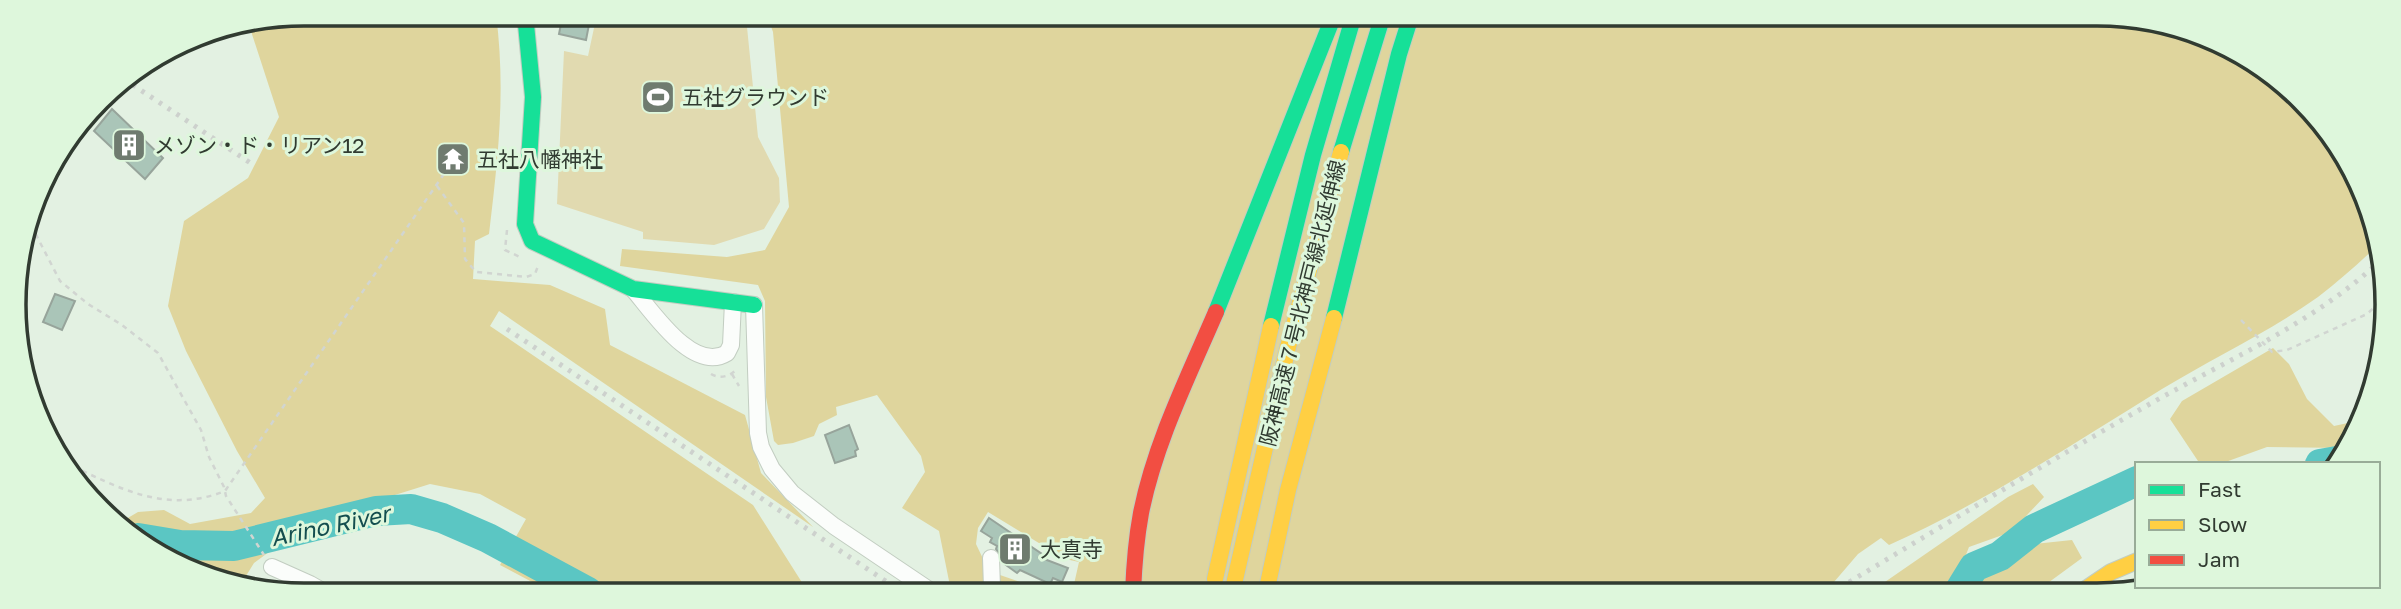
<svg xmlns="http://www.w3.org/2000/svg" width="2401" height="609" viewBox="0 0 2401 609" font-family="'Golos Text','Noto Sans JP',sans-serif">
<style>
.green{fill:#e1dab0}
.forest{fill:#dfd59d}
.lines{fill:none;stroke-linecap:round;stroke-linejoin:round}
.river{stroke:#5bc6c3;stroke-width:30}
.building{fill:#aac5b8;stroke:#97a49b;stroke-width:2}
.street-casing{stroke:#c2cdc1;stroke-width:18}
.fast-casing{stroke:#c2cdc1;stroke-width:18}
.slow-casing{stroke:#c2cdc1;stroke-width:18}
.jam-casing{stroke:#c2cdc1;stroke-width:18}
.path{stroke:#d1d5d1;stroke-width:2.5;stroke-dasharray:5 5;stroke-linecap:butt}
.street{stroke:#fbfdfb;stroke-width:16}
.fast{stroke:#16e098;stroke-width:16}
.slow{stroke:#ffcf43;stroke-width:16}
.jam{stroke:#f24e42;stroke-width:16}
.rail{stroke:#cdd1cd;stroke-width:5;stroke-dasharray:3.5 7;stroke-linecap:butt}
.labels{text-anchor:middle;dominant-baseline:central;stroke-width:6;stroke-linejoin:round;paint-order:stroke}
.poi-label{font-size:21px;fill:#313b31;stroke:#def7dc;text-anchor:start}
.street-label{font-size:21px;fill:#313b31;stroke:#def7dc}
.water-label{font-size:23px;font-style:italic;fill:#144e4f;stroke:#def7dc}
.rim{fill:none;stroke:#313b31;stroke-width:3.5}
</style>
<rect width="100%" height="100%" fill="#e3f1e2"/>
<path class="green" d="M 597,14 L 741,15 L 747,27 L 758,137 L 779,178 L 780,202 L 764,229 L 714,245 L 643,239 L 643,232 L 557,204 L 564,51 L 588,56 Z"/>
<path class="forest" d="M 305,14 L 496,14 C 506,92 498,158 489,234 L 475,241 L 473,279 L 550,285 L 605,309 L 610,345 L 745,415 L 761,473 L 813,527 L 499,311 L 490,326 L 753,505 L 808,592 L 551,592 L 500,565 L 526,519 L 480,494 L 430,484 L 363,505 L 334,532 L 277,546 L 254,563 L 241,584 L 160,556 L 121,522 L 138,512 L 164,510 L 190,524 L 251,513 L 265,498 L 237,451 L 186,351 L 168,306 L 184,221 L 248,178 L 279,117 L 249,25 Z
M 767,15 L 2135,17 L 2242,53 L 2327,128 L 2377,230 L 2378,245 C 2359,263 2339,281 2318,297 C 2269,332 2213,358 2162,389 C 2073,444 1985,502 1889,545 L 1881,538 L 1858,554 L 1834,582 L 1816,593 L 1072,593 L 1079,562 L 1052,556 L 1047,548 L 988,512 L 978,528 L 976,544 L 985,563 L 985,583 L 971,592 L 953,592 L 951,591 L 939,531 L 902,508 L 925,472 L 921,456 L 877,395 L 836,407 L 837,415 L 819,424 L 814,436 L 793,443 L 778,445 L 774,441 L 766,397 L 765,301 L 758,285 L 620,266 L 622,249 L 727,257 L 765,250 L 789,207 L 773,32 Z
M 2273,348 L 2289,364 L 2307,399 L 2334,426 L 2357,421 L 2362,416 L 2357,433 L 2346,448 L 2267,447 L 2220,464 L 2200,464 L 2170,419 L 2182,401 Z
M 2033,484 L 2044,497 L 2011,532 L 1969,547 L 1951,593 L 1869,593 L 2008,497 Z
M 2072,540 L 2082,558 L 2041,588 L 2039,593 L 1965,593 L 1993,554 L 2014,546 Z
M 1000,575 L 1037,588 L 1071,592 L 997,592 Z"/>
<g class="lines">
<path class="river" d="M 2320,464 L 2337,461
M 138,538 L 180,545 L 234,546 L 376,511 L 411,509 L 442,518 L 488,538 L 588,592
M 1958,593 L 1974,567 L 2000,556 L 2034,529 L 2137,481"/>
</g>
<path class="building" d="M 563,14 L 591,14 L 586,40 L 559,34 Z
M 112,109 L 163,158 L 145,179 L 94,131 Z
M 55,294 L 75,301 L 62,330 L 43,322 Z
M 849,425 L 858,449 L 855,451 L 856,456 L 835,463 L 825,435 Z
M 989,518 L 1042,554 L 1039,557 L 1068,568 L 1062,582 L 1053,578 L 1050,584 L 1020,570 L 1017,573 L 1006,565 L 1009,561 L 1001,556 L 996,549 L 997,546 L 990,542 L 992,538 L 981,531 Z"/>
<g class="lines">
<g class="street-casing">
<path id="street" d="M 633,289 C 652,311 693,374 727,353 L 731,345 L 733,302
M 754,305 L 758,433 L 761,447 L 772,469 L 792,493 L 834,526 L 932,592
M 272,567 L 310,584 L 324,592
M 986,592 L 992,588 L 991,558"/>
</g>
<g class="fast-casing">
<path id="fast" d="M 525,14 L 533,97 L 525,224 L 532,241 L 633,289 L 754,305
M 1341,152 L 1383,15
M 1216,312 L 1334,15
M 1334,318 L 1399,54 L 1411,16
M 1271,326 L 1313,155 L 1354,15"/>
</g>
<g class="slow-casing">
<path id="slow" d="M 1215,579 L 1271,326
M 1232,593 L 1288,347 L 1341,152
M 1266,593 L 1288,490 L 1334,318
M 2080,593 L 2111,572 L 2137,561"/>
</g>
<g class="jam-casing">
<path id="jam" d="M 1133,593 C 1134,566 1136,540 1141,513 C 1155,443 1188,377 1216,312"/>
</g>
<path class="path" d="M 437,186 L 464,223 L 465,259 L 476,272 L 526,277 L 535,274 L 538,266
M 31,225 L 60,281 L 88,304 L 122,325 L 158,353 L 201,430 L 209,457 L 224,487 L 226,496 L 264,555
M 507,230 L 505,250 L 522,258
M 2241,320 L 2272,352 L 2287,350 L 2367,314 L 2382,300
M 711,374 C 719,379 729,377 736,370
M 732,374 L 739,386
M 64,462 C 117,487 165,515 225,491 L 446,171"/>
<use href="#street" class="street"/>
<use href="#fast" class="fast"/>
<use href="#slow" class="slow"/>
<use href="#jam" class="jam"/>
<path class="rail" d="M 124,79 L 252,164
M 507,329 L 902,592
M 1831,593 C 1939,528 2046,463 2155,401 C 2232,358 2314,322 2379,262"/>
</g>
<defs>
<g id="stadium-square" transform="scale(1.75)"><rect x="-9" y="-9" width="18" height="18" rx="4" fill="#6f7b6f" stroke="#def7dc"/><path d="M0-5a6.5 5 0 1 0 0 10a6.5 5 0 1 0 0-10ZM-3.5-1.8h7v3.6h-7Z" fill="#fff"/></g>
<g id="building-square" transform="scale(1.75)"><rect x="-9" y="-9" width="18" height="18" rx="4" fill="#6f7b6f" stroke="#def7dc"/><path d="M-4-6H4V6H1V3H-1V6H-4ZM-2.5-4.3h1.7v1.8h-1.7ZM.8-4.3h1.7v1.8H.8ZM-2.5-1h1.7V.8h-1.7ZM.8-1h1.7V.8H.8Z" fill="#fff"/></g>
<g id="temple-square" transform="scale(1.75)"><rect x="-9" y="-9" width="18" height="18" rx="4" fill="#6f7b6f" stroke="#def7dc"/><path d="M0-6L5-2H3V0L6.5 2.5H4V6H1.5V3h-3V6H-4V2.5H-6.5L-3 0V-2H-5Z" fill="#fff"/></g>
</defs>
<g fill-rule="evenodd">
<use href="#stadium-square" x="658" y="97"/>
<use href="#building-square" x="129" y="145"/>
<use href="#temple-square" x="453" y="159"/>
<use href="#building-square" x="1015" y="549"/>
</g>
<g class="labels">
<g class="poi-label">
<text x="682" y="97">五社グラウンド</text>
<text x="154" y="145">メゾン・ド・リアン12</text>
<text x="477" y="159">五社八幡神社</text>
<text x="1040" y="549">大真寺</text>
</g>
<g class="street-label">
<text transform="translate(1302 303) rotate(-76)">阪神高速７号北神戸線北延伸線</text>
</g>
<g class="water-label">
<text transform="translate(330 525) rotate(-12)">Arino River</text>
</g>
</g>
<path d="M0 0H2401V609H0ZM304 26H2097A278 278 0 0 1 2375 304V305A278 278 0 0 1 2097 583H304A278 278 0 0 1 26 305V304A278 278 0 0 1 304 26Z" fill="#def7dc" fill-rule="evenodd"/>
<path class="rim" d="M304 26H2097A278 278 0 0 1 2375 304V305A278 278 0 0 1 2097 583H304A278 278 0 0 1 26 305V304A278 278 0 0 1 304 26Z"/>
<rect x="2135" y="462" width="245" height="126" fill="#def7dc" stroke="#99ac98" stroke-width="2"/>
<rect x="2149" y="485" width="35" height="10" fill="#16e098" stroke="#99ac98" stroke-width="2"/>
<text x="2198" y="497" font-size="21" fill="#313b31">Fast</text>
<rect x="2149" y="520" width="35" height="10" fill="#ffcf43" stroke="#99ac98" stroke-width="2"/>
<text x="2198" y="532" font-size="21" fill="#313b31">Slow</text>
<rect x="2149" y="555" width="35" height="10" fill="#f24e42" stroke="#99ac98" stroke-width="2"/>
<text x="2198" y="567" font-size="21" fill="#313b31">Jam</text>
</svg>
